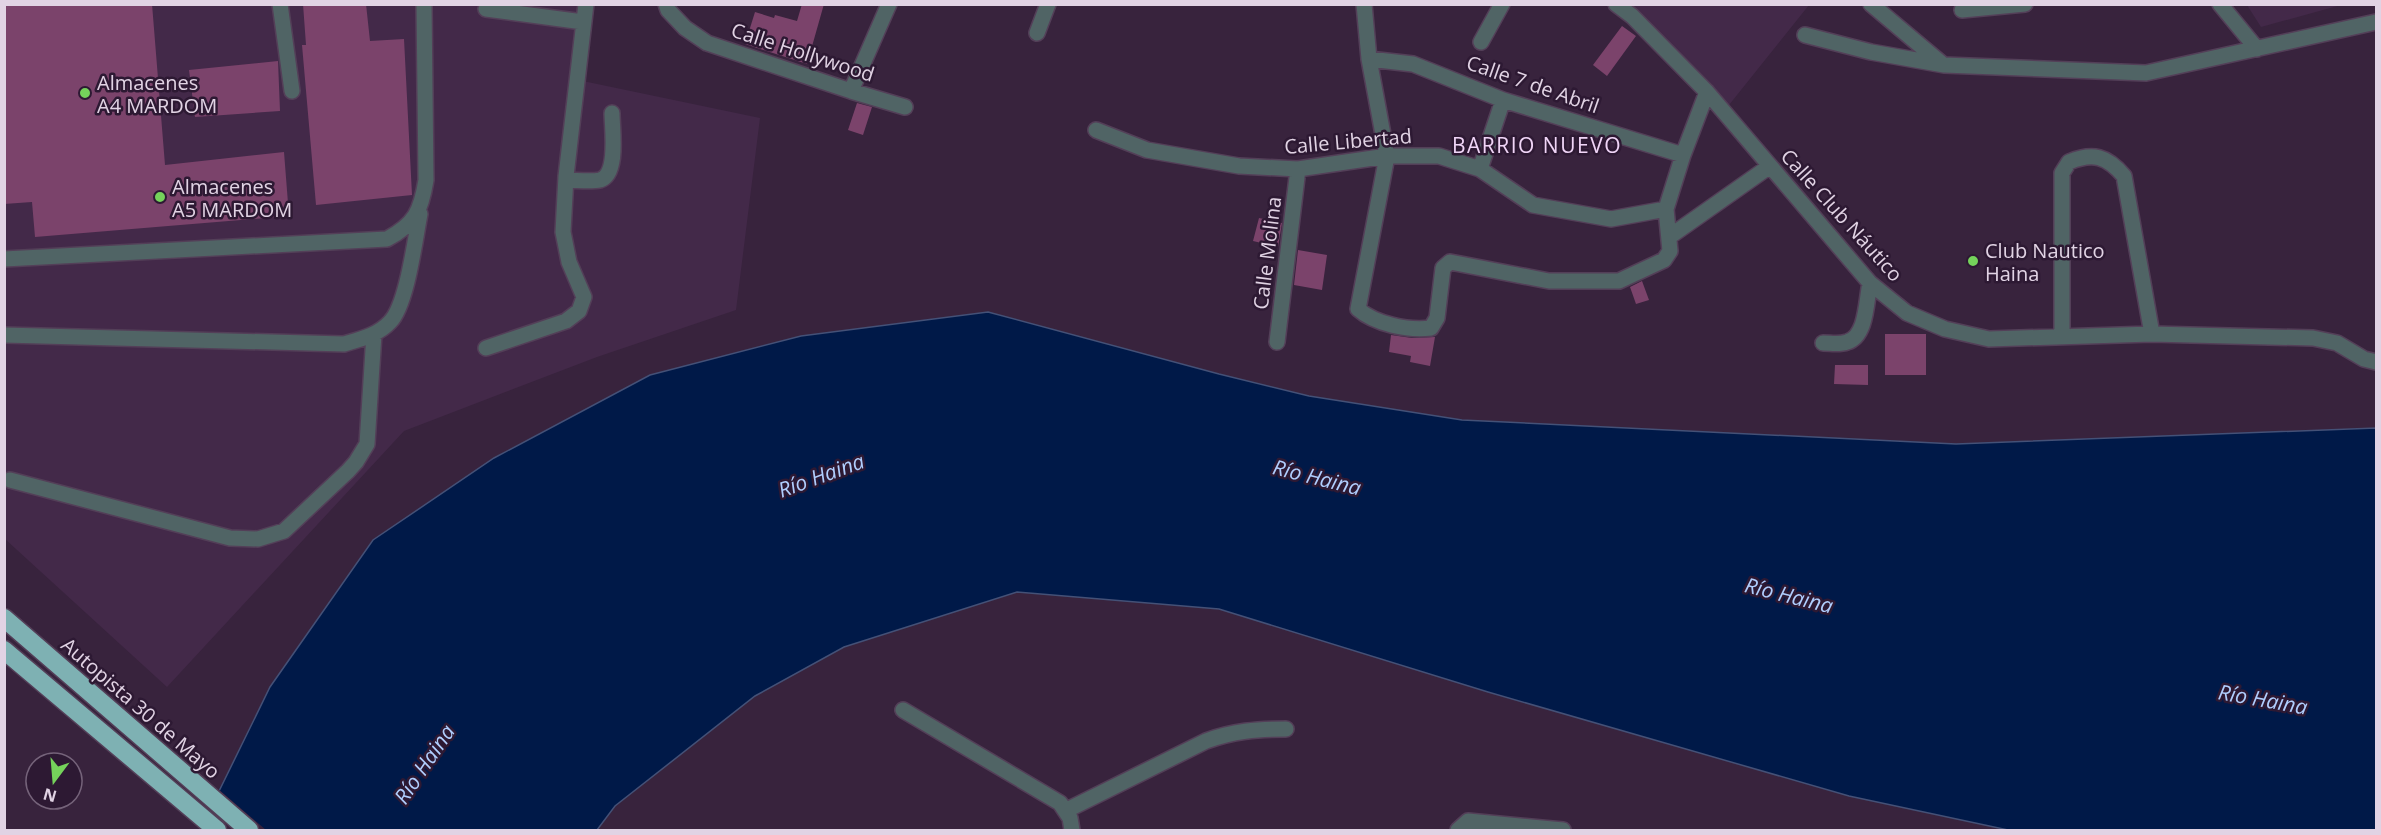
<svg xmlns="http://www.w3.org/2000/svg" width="2381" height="835" viewBox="0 0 2381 835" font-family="'Open Sans',sans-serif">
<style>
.built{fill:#432949}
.water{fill:#001948;stroke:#445177;stroke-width:1.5}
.pier{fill:#38233d}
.building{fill:#7b436b}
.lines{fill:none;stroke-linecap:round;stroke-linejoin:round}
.minor-casing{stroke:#533f58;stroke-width:18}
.highway-casing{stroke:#533f58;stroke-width:21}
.minor{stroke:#506465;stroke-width:15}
.highway{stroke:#7eb1b3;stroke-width:18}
.poi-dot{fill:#75d25b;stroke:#2d1933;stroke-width:2}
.labels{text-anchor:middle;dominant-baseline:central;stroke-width:5;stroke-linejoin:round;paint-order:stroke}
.street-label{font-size:20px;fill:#e1d3e4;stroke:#2d1933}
.poi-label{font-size:20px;fill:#e1d3e4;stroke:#2d1933;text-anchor:start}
.neighbourhood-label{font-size:21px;letter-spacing:1.5px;fill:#f0d5f7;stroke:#2d1933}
.water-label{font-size:21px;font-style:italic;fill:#b0cefe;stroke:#2d1933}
</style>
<rect width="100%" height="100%" fill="#38233d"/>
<path class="built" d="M 4,5 L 591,5 L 578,80 L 760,118 L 736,310 L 597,357 L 404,431 L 167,687 L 5,539 Z
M 1626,5 L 1809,5 L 1729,105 L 1652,27 Z
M 2247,5 L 2341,5 L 2261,27 Z"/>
<path class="water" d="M 988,312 L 1219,374 L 1309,396 L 1462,420 L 1956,444 L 2376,428 L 2376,830 L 2008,830 L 1849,796 L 1488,692 L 1219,609 L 1017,592 L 844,647 L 755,696 L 615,806 L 597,830 L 200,830 L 270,687 L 373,540 L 494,458 L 650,375 L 801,336 Z"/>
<path class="pier" d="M 217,788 L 266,830 L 198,830 Z"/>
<path class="building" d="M 4,4 L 152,4 L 165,165 L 284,152 L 289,216 L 35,237 L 32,202 L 4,204 Z
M 303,4 L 366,4 L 370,41 L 404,39 L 412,195 L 316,205 L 302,45 L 306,45 Z
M 802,4 L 824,4 L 807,64 L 745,44 L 755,12 L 774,18 L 775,15 L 797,21 Z
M 1622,26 L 1636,36 L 1607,76 L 1593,65 Z
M 278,61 L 280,111 L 195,117 L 189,70 Z
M 857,103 L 872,107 L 863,135 L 848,130 Z
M 1259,218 L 1282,223 L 1278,247 L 1253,241 Z
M 1298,250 L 1327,255 L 1322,290 L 1294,285 Z
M 1642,281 L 1649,300 L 1636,304 L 1630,287 Z
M 1885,334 L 1926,334 L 1926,375 L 1885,375 Z
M 1391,335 L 1412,338 L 1435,337 L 1430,366 L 1410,362 L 1411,356 L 1389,352 Z
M 1835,365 L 1868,365 L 1868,385 L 1834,384 Z"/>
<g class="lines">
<g class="minor-casing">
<path id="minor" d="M 280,4 L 292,91
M 666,4 L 668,10 L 685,28 L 707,43 L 851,91 L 905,107
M 1364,4 L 1369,59 L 1387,156 L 1358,309 C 1375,324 1408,331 1431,328 L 1437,318 L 1443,268 L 1450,262 L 1549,281 L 1619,281 L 1664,260 L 1670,251 L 1666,209 L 1683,155 L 1707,92
M 1616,4 L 1632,16 L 1707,92 L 1870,283 L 1907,313 L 1945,329 L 1989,339 L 2152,334 L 2313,338 L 2337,343 L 2364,359 L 2376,362
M 1871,4 L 1941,63
M 2220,4 L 2257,49
M 486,9 L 583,22
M 1962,10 L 2025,4
M 1037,33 L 1048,4
M 1805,35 L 1871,52 L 1944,65 L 2146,73 L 2376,22
M 1481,42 L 1502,4
M 1369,59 L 1413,64 L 1503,100 L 1683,155
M 851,91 L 889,4
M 1096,130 L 1147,150 L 1239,166 L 1298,169 L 1387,156 L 1439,156 L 1480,169 L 1533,205 L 1611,219 L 1666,209
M 1480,169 L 1503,100
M 566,180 C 576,180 590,182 600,180 C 619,174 612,129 612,113
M 1669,237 L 1770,166
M 4,259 L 387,239 C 415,224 421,211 426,180 L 424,4
M 4,335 L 344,344 C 361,339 378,335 390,322 C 407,305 415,239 420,214
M 2062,337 L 2062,173 L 2069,162 C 2093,152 2107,156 2124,176 L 2152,334
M 1277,342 L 1298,169
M 1823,343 C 1831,343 1839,345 1847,342 C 1867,336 1866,301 1870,283
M 486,348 L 566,321 L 579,311 L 584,297 L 569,262 L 563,232 L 566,176 L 586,4
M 10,480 L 230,538 L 258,539 L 284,531 L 348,471 L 356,462 L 367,444 L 374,334
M 903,710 L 1060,803 L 1070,818 L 1072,830
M 1067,810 L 1206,741 C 1233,731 1257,729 1286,729
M 1458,830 L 1468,821 L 1563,830"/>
</g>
<g class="highway-casing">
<path id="highway" d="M 4,618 L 249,830
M 4,650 L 217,830"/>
</g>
<use href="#minor" class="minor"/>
<use href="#highway" class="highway"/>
</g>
<g class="poi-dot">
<circle cx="85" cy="93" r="6"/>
<circle cx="160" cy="197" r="6"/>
<circle cx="1973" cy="261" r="6"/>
</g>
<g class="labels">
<g class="street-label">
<text transform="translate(803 52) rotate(18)">Calle Hollywood</text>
<text transform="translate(1533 84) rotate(19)">Calle 7 de Abril</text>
<text transform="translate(1348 141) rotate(-5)">Calle Libertad</text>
<text transform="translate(1842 215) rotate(48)">Calle Club Náutico</text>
<text transform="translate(1267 253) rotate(-83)">Calle Molina</text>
<text transform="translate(141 708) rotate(41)">Autopista 30 de Mayo</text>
</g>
<g class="poi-label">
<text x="97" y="82">Almacenes<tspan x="97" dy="23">A4 MARDOM</tspan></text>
<text x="172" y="186">Almacenes<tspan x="172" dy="23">A5 MARDOM</tspan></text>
<text x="1985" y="250">Club Nautico<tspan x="1985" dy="23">Haina</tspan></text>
</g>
<g class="neighbourhood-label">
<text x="1537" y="145">BARRIO NUEVO</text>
</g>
<g class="water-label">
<text transform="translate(821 475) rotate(-20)">Río Haina</text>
<text transform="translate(1317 477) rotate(14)">Río Haina</text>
<text transform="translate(1789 595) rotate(14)">Río Haina</text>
<text transform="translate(2263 699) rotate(10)">Río Haina</text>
<text transform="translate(424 764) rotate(-56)">Río Haina</text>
</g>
</g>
<rect width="2381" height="835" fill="none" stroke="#e1d3e4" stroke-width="12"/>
<g transform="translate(54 781) rotate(196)"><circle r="28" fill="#2d1933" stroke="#75637a" stroke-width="1.5"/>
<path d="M0-4.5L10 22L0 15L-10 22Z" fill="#75d25b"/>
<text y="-9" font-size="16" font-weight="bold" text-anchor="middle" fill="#e1d3e4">N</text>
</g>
</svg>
